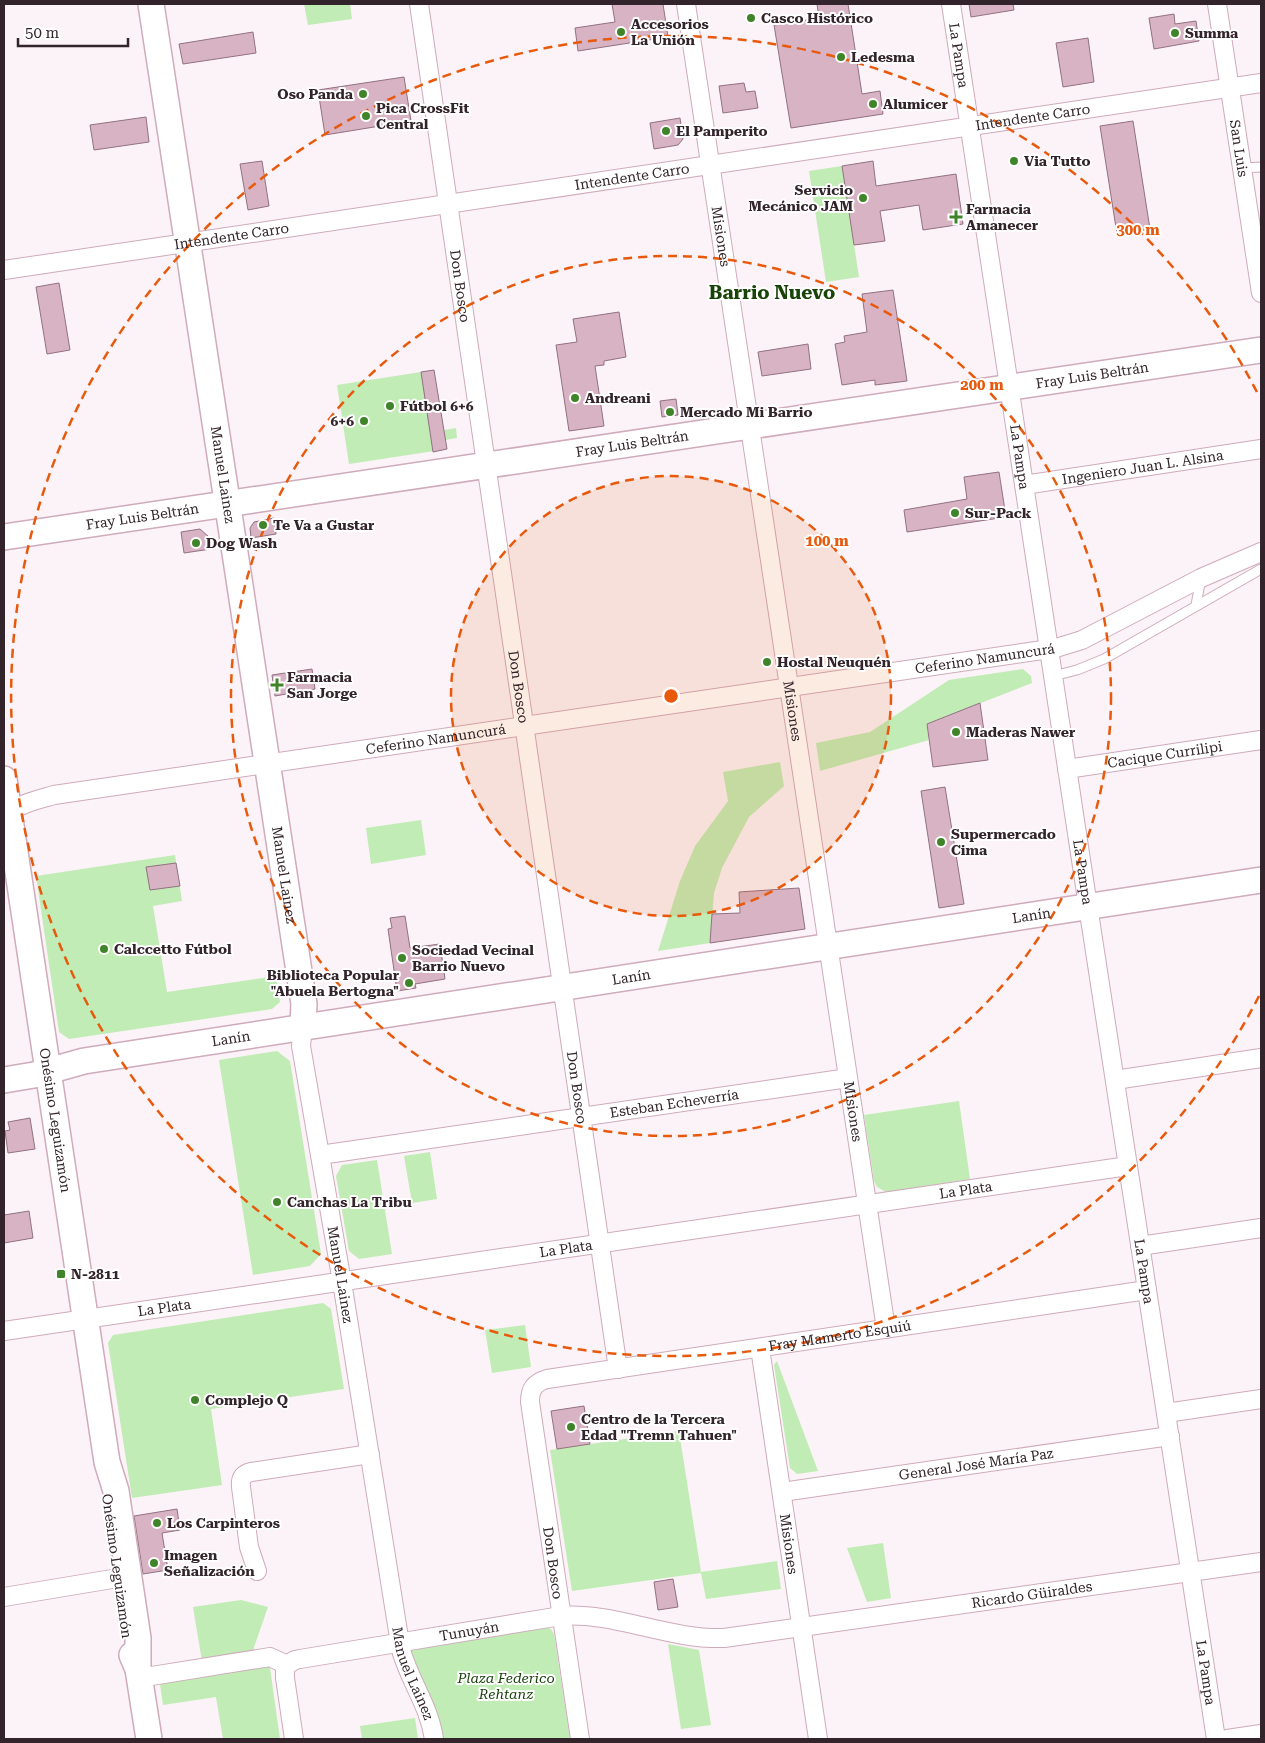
<svg xmlns="http://www.w3.org/2000/svg" width="1265" height="1743" viewBox="0 0 1265 1743" font-family="'Roboto Serif',serif">
<style>
.green{fill:#c1ecb5}
.building{fill:#d7b3c3;stroke:#927181}
.lines{fill:none;stroke-linecap:round;stroke-linejoin:round}
.lane-casing{stroke:#cfabbb;stroke-width:11}
.street-casing{stroke:#cfabbb;stroke-width:20}
.secondary-casing{stroke:#cfabbb;stroke-width:28}
.lane{stroke:#fff;stroke-width:9}
.street{stroke:#fff;stroke-width:18}
.secondary{stroke:#fff;stroke-width:25}
.ring{fill:none;stroke:#e8590c;stroke-width:2.5;stroke-dasharray:9 6}
.poi-dot{fill:#3f8429;stroke:#fff;stroke-width:2}
.labels{text-anchor:middle;dominant-baseline:central;stroke-width:4;stroke-linejoin:round;paint-order:stroke}
.poi-label{font-size:14px;font-weight:bold;fill:#32242a;stroke:#fff;text-anchor:start}
.street-label{font-size:14px;fill:#32242a;stroke:#fff}
.park-label{font-size:14px;font-style:italic;fill:#163f08;stroke:#fff}
.district-label{font-size:19px;font-weight:bold;fill:#184407;stroke:#fff}
.centre{fill:#e8590c;stroke:#fff;stroke-width:2.5}
.ring-label{font-size:15px;text-anchor:middle;font-weight:bold;fill:#e8590c;stroke:#fff;stroke-width:4;stroke-linejoin:round;paint-order:stroke}
</style>
<rect width="100%" height="100%" fill="#fbf3f7"/>
<path class="green" d="M 304,4 L 350,4 L 352,19 L 308,25 Z
M 842,166 L 859,277 L 826,282 L 809,171 Z
M 434,370 L 444,430 L 456,428 L 457,438 L 445,440 L 447,449 L 349,464 L 337,385 Z
M 1023,669 L 1031,676 L 1032,683 L 927,724 L 929,740 L 820,771 L 816,743 L 870,732 L 949,680 Z
M 780,762 L 784,786 L 749,817 L 722,868 L 714,893 L 710,943 L 658,951 L 680,881 L 695,846 L 728,801 L 723,772 Z
M 421,820 L 426,855 L 371,864 L 366,828 Z
M 175,855 L 182,901 L 153,906 L 167,992 L 276,976 L 280,1002 L 272,1009 L 69,1039 L 59,1032 L 36,876 Z
M 277,1051 L 290,1061 L 321,1254 L 310,1266 L 253,1275 L 219,1060 Z
M 959,1101 L 970,1179 L 886,1192 L 877,1187 L 874,1181 L 864,1115 Z
M 430,1152 L 437,1199 L 412,1203 L 404,1156 Z
M 377,1160 L 392,1254 L 359,1259 L 349,1251 L 336,1176 L 342,1165 Z
M 323,1303 L 331,1309 L 344,1389 L 211,1409 L 222,1485 L 132,1498 L 108,1343 L 113,1335 Z
M 525,1325 L 531,1367 L 492,1373 L 485,1330 Z
M 777,1361 L 818,1471 L 797,1474 L 790,1468 L 774,1365 Z
M 679,1431 L 701,1572 L 777,1561 L 781,1589 L 706,1599 L 701,1573 L 572,1591 L 550,1450 Z
M 883,1543 L 891,1598 L 867,1602 L 847,1548 Z
M 241,1600 L 268,1607 L 252,1653 L 202,1661 L 193,1607 Z
M 545,1627 L 551,1629 L 554,1634 L 570,1739 L 440,1739 L 409,1650 L 410,1648 Z
M 668,1644 L 699,1650 L 711,1725 L 681,1729 Z
M 262,1663 L 270,1668 L 280,1739 L 223,1739 L 216,1697 L 163,1705 L 160,1684 L 165,1678 Z
M 415,1718 L 418,1739 L 362,1739 L 360,1726 Z"/>
<path class="building" d="M 612,4 L 663,4 L 668,37 L 578,51 L 575,28 L 615,22 Z
M 817,4 L 848,4 L 862,94 L 880,91 L 883,114 L 791,128 L 774,25 L 819,18 Z
M 969,4 L 1013,4 L 1014,10 L 971,17 Z
M 1174,14 L 1175,24 L 1196,21 L 1199,41 L 1154,49 L 1149,18 Z
M 253,32 L 256,53 L 183,64 L 179,44 Z
M 1088,38 L 1094,82 L 1063,87 L 1056,43 Z
M 404,77 L 411,121 L 325,135 L 318,90 Z
M 744,83 L 746,92 L 755,91 L 758,108 L 723,113 L 719,86 Z
M 146,117 L 149,142 L 94,150 L 90,125 Z
M 680,118 L 683,139 L 678,145 L 654,149 L 650,123 Z
M 1133,121 L 1150,229 L 1117,234 L 1100,126 Z
M 262,161 L 269,206 L 248,210 L 240,164 Z
M 873,161 L 876,186 L 956,174 L 963,224 L 923,230 L 919,205 L 880,211 L 885,241 L 854,245 L 842,166 Z
M 59,283 L 70,350 L 47,354 L 36,287 Z
M 893,290 L 907,381 L 875,385 L 875,380 L 842,385 L 835,344 L 845,342 L 844,336 L 867,332 L 862,294 Z
M 619,312 L 626,357 L 604,361 L 604,365 L 595,366 L 604,426 L 569,431 L 556,345 L 577,342 L 573,319 Z
M 808,344 L 811,369 L 762,376 L 758,352 Z
M 434,370 L 447,449 L 433,452 L 421,372 Z
M 676,399 L 678,415 L 662,417 L 660,401 Z
M 999,472 L 1006,517 L 907,532 L 904,510 L 967,499 L 964,477 Z
M 274,518 L 276,534 L 251,538 L 250,528 L 254,522 Z
M 200,529 L 209,537 L 211,549 L 184,553 L 181,532 Z
M 312,669 L 315,689 L 275,696 L 272,675 Z
M 980,703 L 988,760 L 933,767 L 927,724 Z
M 945,787 L 964,904 L 939,908 L 921,791 Z
M 176,863 L 180,886 L 150,890 L 146,867 Z
M 799,888 L 805,929 L 710,943 L 712,914 L 740,913 L 739,892 Z
M 405,916 L 410,948 L 440,944 L 445,979 L 415,984 L 416,988 L 397,991 L 388,929 L 392,928 L 390,918 Z
M 30,1118 L 35,1149 L 8,1153 L 5,1131 L 10,1130 L 8,1122 Z
M 29,1211 L 33,1238 L 4,1243 L 4,1215 Z
M 584,1406 L 590,1444 L 557,1449 L 551,1411 Z
M 177,1509 L 180,1530 L 162,1533 L 168,1570 L 143,1574 L 134,1516 Z
M 673,1579 L 678,1607 L 658,1610 L 654,1582 Z"/>
<g class="lines">
<g class="lane-casing">
<path id="lane" d="M 1242,168 L 1261,167
M 1196,605 L 1201,578
M 1053,676 L 1077,670 L 1104,659 L 1261,569"/>
</g>
<g class="street-casing">
<g id="street">
<path id="s1" d="M 419,4 L 618,1369"/>
<path id="s2" d="M 686,4 L 886,1329"/>
<path id="s3" d="M 951,4 L 1088,906 L 1216,1739"/>
<path id="s4" d="M 1217,4 L 1261,293"/>
<path id="s5" d="M 4,270 L 1261,83"/>
<path id="s6" d="M 1024,485 L 1261,449"/>
<path id="s7" d="M 1067,769 L 1261,740"/>
<path id="s8" d="M 4,817 C 17,804 37,800 54,795 L 1056,648 L 1082,640 L 1201,578 L 1261,552"/>
<path id="s9" d="M 303,1026 L 301,1046 L 342,1282 L 401,1650 C 410,1682 429,1705 434,1739"/>
<path d="M 1115,1080 L 1261,1058"/>
<path id="s10" d="M 320,1155 L 848,1078"/>
<path d="M 1140,1246 L 1261,1228"/>
<path id="s11" d="M 4,1331 L 1128,1166"/>
<path id="s12" d="M 760,1348 L 818,1739"/>
<path d="M 1166,1413 L 1261,1399"/>
<path id="s13" d="M 782,1492 L 1170,1436"/>
<path d="M 257,1571 L 249,1547 L 241,1487 C 240,1478 243,1474 251,1472 L 370,1454"/>
<path d="M 4,1597 L 118,1578"/>
<path id="s14" d="M 287,1665 L 295,1660 L 300,1659 L 561,1616 C 615,1612 669,1640 724,1638 L 1261,1562"/>
<path d="M 287,1665 L 285,1669 L 285,1678 L 294,1739"/>
<path d="M 139,1678 L 270,1657 L 287,1665"/>
<path id="s15" d="M 580,1739 L 530,1402 C 530,1389 534,1383 547,1379 L 1147,1290"/>
<path d="M 1227,1739 L 1261,1734"/>
</g>
</g>
<g class="secondary-casing">
<g id="secondary">
<path id="s16" d="M 151,4 L 304,1004 L 303,1026"/>
<path id="s17" d="M 4,537 L 1261,350"/>
<path id="s18" d="M 4,779 L 107,1462 L 116,1491 L 138,1638 L 138,1669"/>
<path id="s19" d="M 4,1080 L 34,1075 L 84,1061 L 1261,880"/>
<path d="M 132,1655 L 138,1669 L 149,1739"/>
</g>
</g>
<use href="#lane" class="lane"/>
<use href="#street" class="street"/>
<use href="#secondary" class="secondary"/>
</g>
<circle cx="671" cy="696" r="220" fill="#e8590c" fill-opacity=".12"/>
<g class="ring">
<circle cx="671" cy="696" r="220"/>
<circle cx="671" cy="696" r="440"/>
<path d="M1259 996A660 660 0 1 1 1259 396"/>
</g>
<g class="poi-dot">
<circle cx="751" cy="18" r="5"/>
<circle cx="621" cy="32" r="5"/>
<circle cx="1175" cy="33" r="5"/>
<circle cx="841" cy="57" r="5"/>
<circle cx="363" cy="94" r="5"/>
<circle cx="873" cy="104" r="5"/>
<circle cx="366" cy="116" r="5"/>
<circle cx="666" cy="131" r="5"/>
<circle cx="1014" cy="161" r="5"/>
<circle cx="863" cy="198" r="5"/>
<path d="M953.5 209.5h5v5h5v5h-5v5h-5v-5h-5v-5h5z"/>
<circle cx="575" cy="398" r="5"/>
<circle cx="390" cy="406" r="5"/>
<circle cx="670" cy="412" r="5"/>
<circle cx="364" cy="421" r="5"/>
<circle cx="955" cy="513" r="5"/>
<circle cx="263" cy="525" r="5"/>
<circle cx="196" cy="543" r="5"/>
<circle cx="767" cy="662" r="5"/>
<path d="M274.5 677.5h5v5h5v5h-5v5h-5v-5h-5v-5h5z"/>
<circle cx="956" cy="732" r="5"/>
<circle cx="941" cy="842" r="5"/>
<circle cx="104" cy="949" r="5"/>
<circle cx="402" cy="958" r="5"/>
<circle cx="409" cy="983" r="5"/>
<circle cx="277" cy="1202" r="5"/>
<rect x="56" y="1269" width="10" height="10" rx="2.5"/>
<circle cx="195" cy="1400" r="5"/>
<circle cx="571" cy="1427" r="5"/>
<circle cx="157" cy="1523" r="5"/>
<circle cx="154" cy="1563" r="5"/>
</g>
<g class="labels">
<g class="poi-label">
<text x="761" y="18">Casco Histórico</text>
<text x="631" y="24">Accesorios<tspan x="631" dy="16">La Unión</tspan></text>
<text x="1185" y="33">Summa</text>
<text x="851" y="57">Ledesma</text>
<text x="353" y="94" text-anchor="end">Oso Panda</text>
<text x="883" y="104">Alumicer</text>
<text x="376" y="108">Pica CrossFit<tspan x="376" dy="16">Central</tspan></text>
<text x="676" y="131">El Pamperito</text>
<text x="1024" y="161">Via Tutto</text>
<text x="853" y="190" text-anchor="end">Servicio<tspan x="853" dy="16">Mecánico JAM</tspan></text>
<text x="966" y="209">Farmacia<tspan x="966" dy="16">Amanecer</tspan></text>
<text x="585" y="398">Andreani</text>
<text x="400" y="406">Fútbol 6+6</text>
<text x="680" y="412">Mercado Mi Barrio</text>
<text x="354" y="421" text-anchor="end">6+6</text>
<text x="965" y="513">Sur-Pack</text>
<text x="273" y="525">Te Va a Gustar</text>
<text x="206" y="543">Dog Wash</text>
<text x="777" y="662">Hostal Neuquén</text>
<text x="287" y="677">Farmacia<tspan x="287" dy="16">San Jorge</tspan></text>
<text x="966" y="732">Maderas Nawer</text>
<text x="951" y="834">Supermercado<tspan x="951" dy="16">Cima</tspan></text>
<text x="114" y="949">Calccetto Fútbol</text>
<text x="412" y="950">Sociedad Vecinal<tspan x="412" dy="16">Barrio Nuevo</tspan></text>
<text x="399" y="975" text-anchor="end">Biblioteca Popular<tspan x="399" dy="16">"Abuela Bertogna"</tspan></text>
<text x="287" y="1202">Canchas La Tribu</text>
<text x="71" y="1274">N-2811</text>
<text x="205" y="1400">Complejo Q</text>
<text x="581" y="1419">Centro de la Tercera<tspan x="581" dy="16">Edad "Tremn Tahuen"</tspan></text>
<text x="167" y="1523">Los Carpinteros</text>
<text x="164" y="1555">Imagen<tspan x="164" dy="16">Señalización</tspan></text>
</g>
<g class="street-label">
<text stroke="none"><textPath href="#s3" startOffset="52">La Pampa</textPath></text>
<text stroke="none"><textPath href="#s5" startOffset="1040">Intendente Carro</textPath></text>
<text stroke="none"><textPath href="#s4" startOffset="146">San Luis</textPath></text>
<text stroke="none"><textPath href="#s5" startOffset="635">Intendente Carro</textPath></text>
<text stroke="none"><textPath href="#s5" startOffset="230">Intendente Carro</textPath></text>
<text stroke="none"><textPath href="#s2" startOffset="235">Misiones</textPath></text>
<text stroke="none"><textPath href="#s1" startOffset="285">Don Bosco</textPath></text>
<text stroke="none"><textPath href="#s17" startOffset="1100">Fray Luis Beltrán</textPath></text>
<text stroke="none"><textPath href="#s17" startOffset="635">Fray Luis Beltrán</textPath></text>
<text stroke="none"><textPath href="#s3" startOffset="458">La Pampa</textPath></text>
<text stroke="none"><textPath href="#s6" startOffset="120">Ingeniero Juan L. Alsina</textPath></text>
<text stroke="none"><textPath href="#s16" startOffset="476">Manuel Lainez</textPath></text>
<text stroke="none"><textPath href="#s17" startOffset="140">Fray Luis Beltrán</textPath></text>
<text stroke="none"><textPath href="#s8" startOffset="996">Ceferino Namuncurá</textPath></text>
<text stroke="none"><textPath href="#s1" startOffset="690">Don Bosco</textPath></text>
<text stroke="none"><textPath href="#s2" startOffset="715">Misiones</textPath></text>
<text stroke="none"><textPath href="#s8" startOffset="441">Ceferino Namuncurá</textPath></text>
<text stroke="none"><textPath href="#s7" startOffset="99">Cacique Currilipi</textPath></text>
<text stroke="none"><textPath href="#s3" startOffset="878">La Pampa</textPath></text>
<text stroke="none"><textPath href="#s16" startOffset="881">Manuel Lainez</textPath></text>
<text stroke="none"><textPath href="#s19" startOffset="1041">Lanín</textPath></text>
<text stroke="none"><textPath href="#s19" startOffset="636">Lanín</textPath></text>
<text stroke="none"><textPath href="#s19" startOffset="231">Lanín</textPath></text>
<text stroke="none"><textPath href="#s1" startOffset="1095">Don Bosco</textPath></text>
<text stroke="none"><textPath href="#s10" startOffset="358">Esteban Echeverría</textPath></text>
<text stroke="none"><textPath href="#s2" startOffset="1120">Misiones</textPath></text>
<text stroke="none"><textPath href="#s18" startOffset="345">Onésimo Leguizamón</textPath></text>
<text stroke="none"><textPath href="#s11" startOffset="972">La Plata</textPath></text>
<text stroke="none"><textPath href="#s11" startOffset="568">La Plata</textPath></text>
<text stroke="none"><textPath href="#s3" startOffset="1282">La Pampa</textPath></text>
<text stroke="none"><textPath href="#s9" startOffset="252">Manuel Lainez</textPath></text>
<text stroke="none"><textPath href="#s11" startOffset="162">La Plata</textPath></text>
<text stroke="none"><textPath href="#s15" startOffset="668">Fray Mamerto Esquiú</textPath></text>
<text stroke="none"><textPath href="#s13" startOffset="196">General José María Paz</textPath></text>
<text stroke="none"><textPath href="#s12" startOffset="198">Misiones</textPath></text>
<text transform="translate(553 1563) rotate(82)">Don Bosco</text>
<text transform="translate(117 1566) rotate(82)">Onésimo Leguizamón</text>
<text stroke="none"><textPath href="#s14" startOffset="755">Ricardo Güiraldes</textPath></text>
<text stroke="none"><textPath href="#s14" startOffset="186">Tunuyán</textPath></text>
<text stroke="none"><textPath href="#s9" startOffset="658">Manuel Lainez</textPath></text>
<text stroke="none"><textPath href="#s3" startOffset="1688">La Pampa</textPath></text>
</g>
<g class="park-label">
<text x="506" y="1678">Plaza Federico<tspan x="506" dy="16">Rehtanz</tspan></text>
</g>
<g class="district-label">
<text x="772" y="292">Barrio Nuevo</text>
</g>
</g>
<circle cx="671" cy="696" r="8" class="centre"/>
<g class="ring-label">
<text x="1138" y="235">300 m</text>
<text x="982" y="390">200 m</text>
<text x="827" y="546">100 m</text>
</g>
<rect width="1265" height="1743" fill="none" stroke="#32242a" stroke-width="10"/>
<path d="M18 38v8h110v-8" fill="none" stroke="#32242a" stroke-width="2.5"/>
<text x="25" y="38" font-size="15" fill="#32242a" stroke="#ffffff" stroke-width="4" paint-order="stroke">50 m</text>
</svg>
